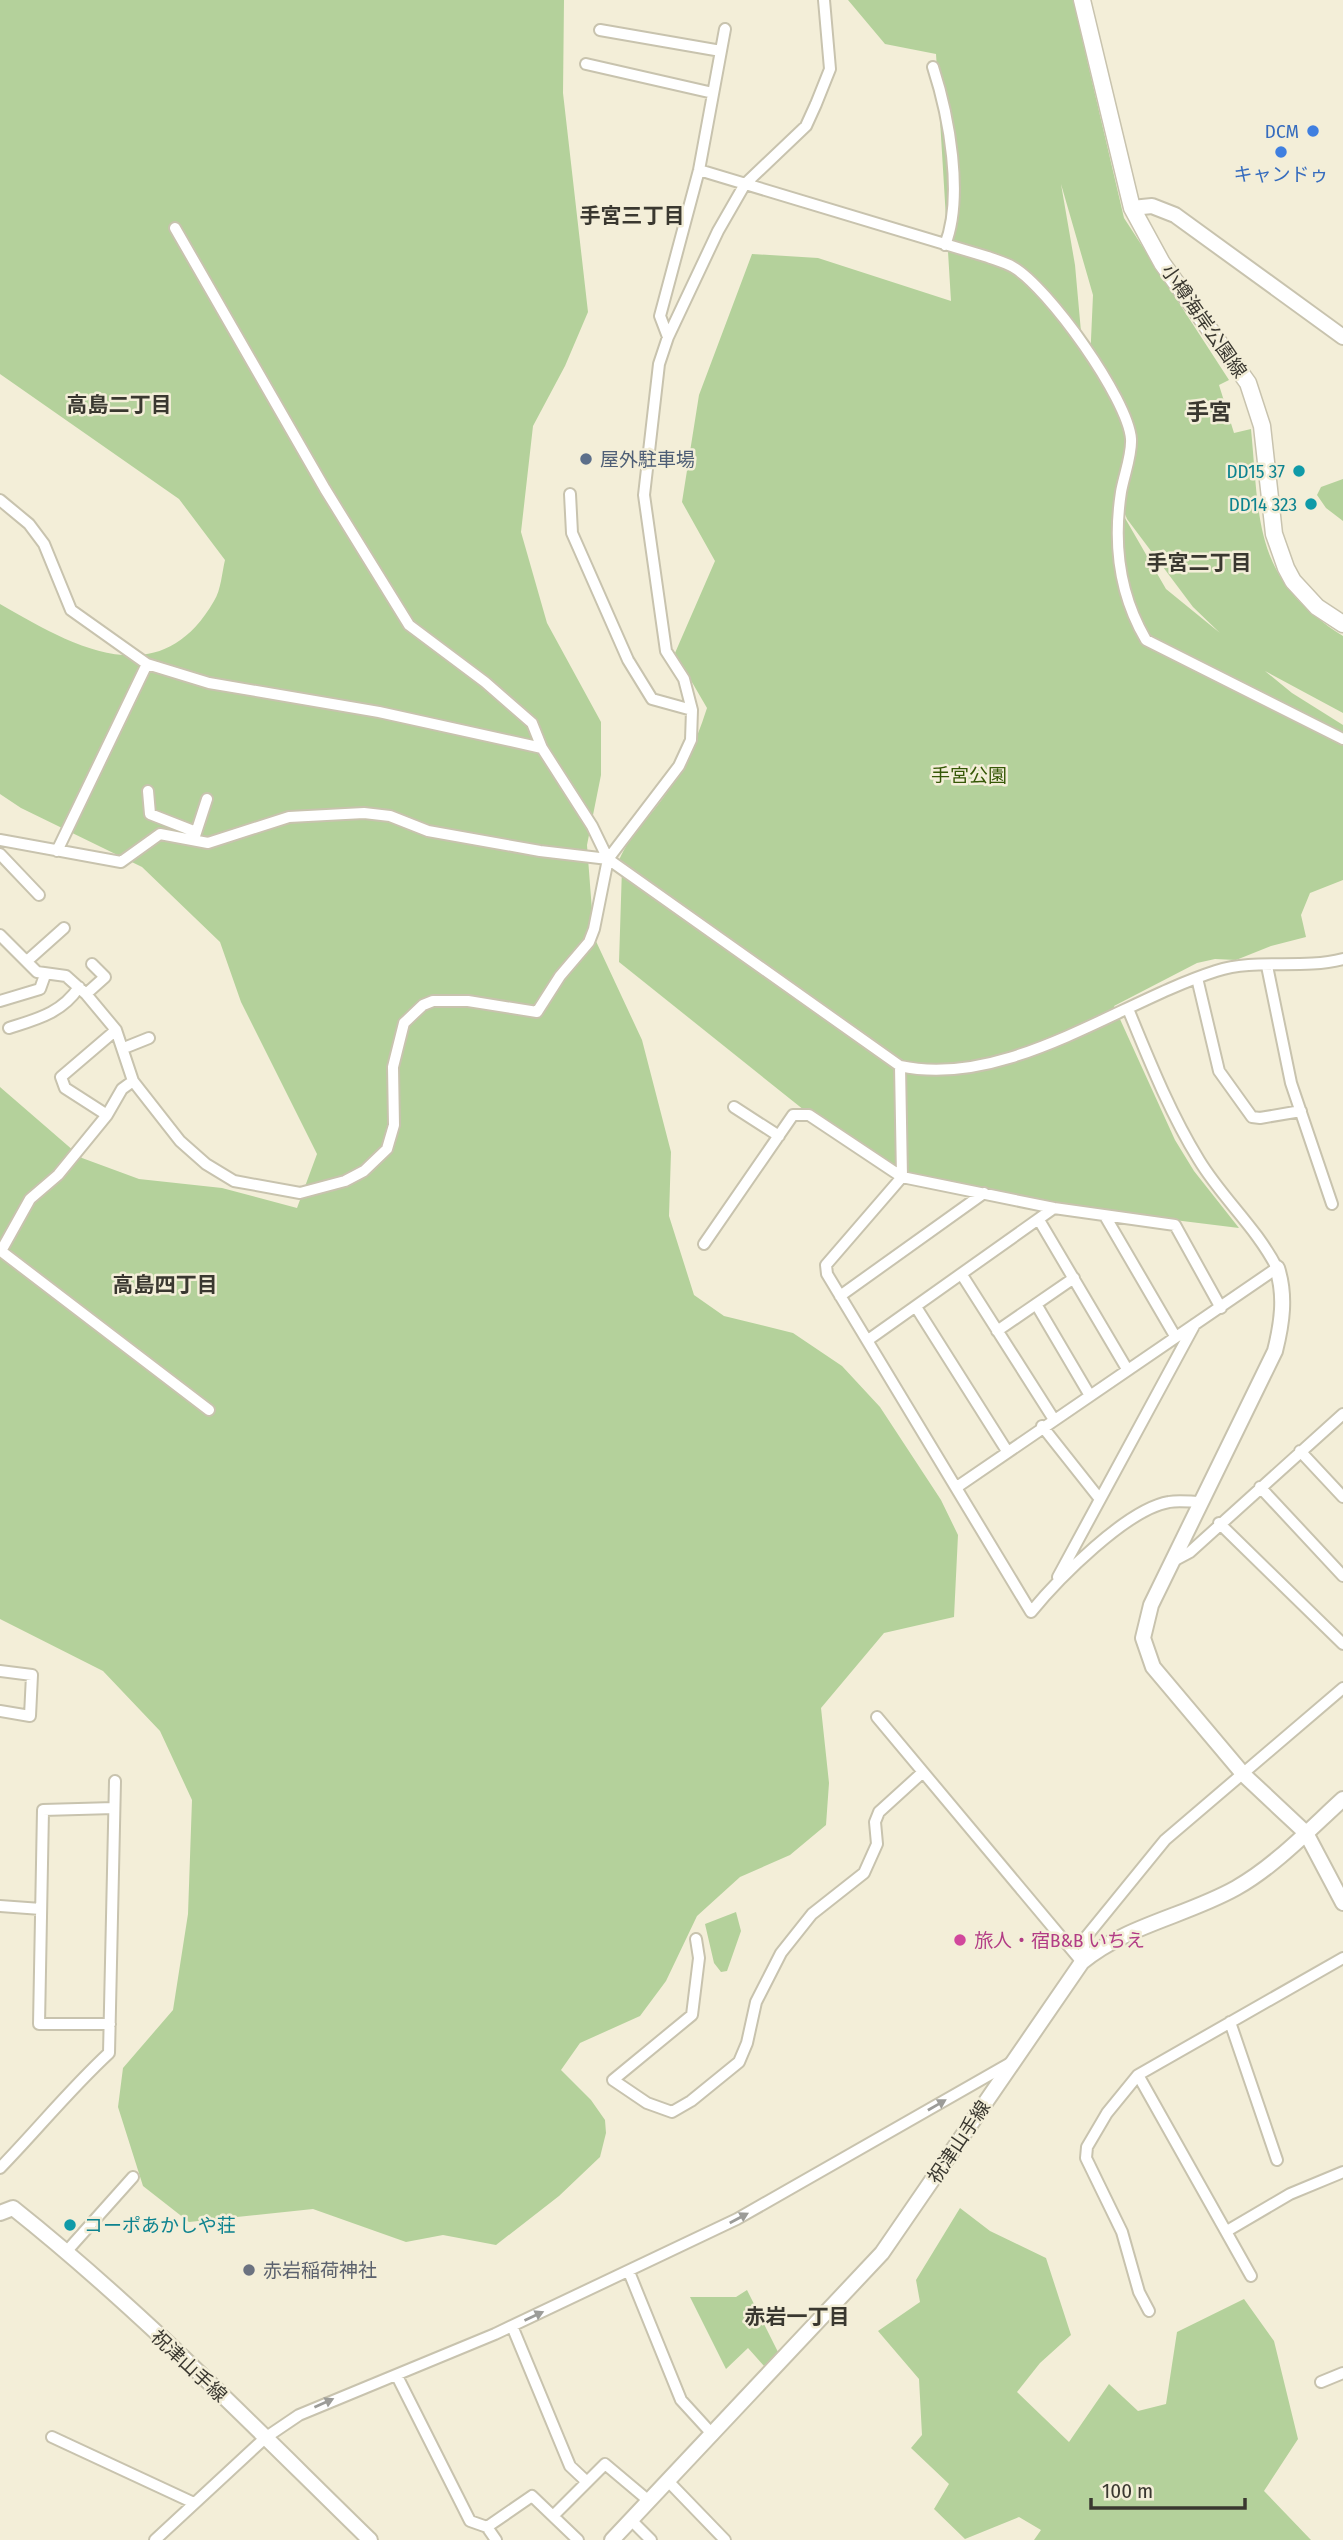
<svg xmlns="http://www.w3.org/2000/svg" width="1343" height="2540" viewBox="0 0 1343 2540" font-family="'Fira Sans Condensed','Noto Sans JP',sans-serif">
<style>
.green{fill:#b4d19b;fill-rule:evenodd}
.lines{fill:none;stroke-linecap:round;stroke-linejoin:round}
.minor-casing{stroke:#c8c3ae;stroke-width:14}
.tertiary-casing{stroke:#c8c3ae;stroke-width:18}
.secondary-casing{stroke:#c8c3ae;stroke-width:19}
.minor{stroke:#fff;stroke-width:10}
.tertiary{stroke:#fff;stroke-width:14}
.secondary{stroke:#fff;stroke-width:16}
.oneway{fill:#9c9c98}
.shop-dot{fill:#3f7fe0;stroke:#f3eed8;stroke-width:2.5}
.service-dot{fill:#5c6f8a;stroke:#f3eed8;stroke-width:2.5}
.culture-dot{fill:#0f9aa8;stroke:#f3eed8;stroke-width:2.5}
.hotel-dot{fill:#d1479c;stroke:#f3eed8;stroke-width:2.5}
.worship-dot{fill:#6b7280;stroke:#f3eed8;stroke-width:2.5}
.labels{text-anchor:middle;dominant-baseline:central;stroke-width:5;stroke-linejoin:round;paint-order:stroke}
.shop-label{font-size:19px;fill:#366cbe;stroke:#f3eed8;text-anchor:end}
.street-label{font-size:19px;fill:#3a3830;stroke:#f3eed8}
.service-label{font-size:19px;fill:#4e5e75;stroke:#f3eed8;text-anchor:start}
.culture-label{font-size:19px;fill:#0d838f;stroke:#f3eed8;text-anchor:end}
.park-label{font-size:19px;fill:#365806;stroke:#f3eed8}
.hotel-label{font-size:19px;fill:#b23c85;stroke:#f3eed8;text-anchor:start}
.worship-label{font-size:19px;fill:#5b616d;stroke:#f3eed8;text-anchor:start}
.neighbourhood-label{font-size:21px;font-weight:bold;fill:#3a3830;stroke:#f3eed8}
.quarter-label{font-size:23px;font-weight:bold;fill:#3a3830;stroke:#f3eed8}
</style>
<rect width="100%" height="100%" fill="#f3eed8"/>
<path class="green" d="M 0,0 L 564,0 L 563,93 L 588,312 L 565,366 L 533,426 L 521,532 L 547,623 L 601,722 L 601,775 L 587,845 L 594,937 L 642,1040 L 671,1152 L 669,1216 L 694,1295 L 724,1316 L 793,1333 L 842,1366 L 880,1407 L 941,1500 L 958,1535 L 954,1617 L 884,1633 L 821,1708 L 829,1783 L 826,1825 L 790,1855 L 740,1877 L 697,1916 L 666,1981 L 640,2016 L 580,2043 L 561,2070 L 591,2100 L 605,2120 L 606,2133 L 600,2157 L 559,2196 L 496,2245 L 443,2235 L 406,2242 L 313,2209 L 189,2222 L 143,2186 L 118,2107 L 123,2068 L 173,2010 L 188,1914 L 192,1800 L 160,1731 L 103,1671 L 0,1619 L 0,1087 L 82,1158 L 139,1179 L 222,1188 L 297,1208 L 317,1154 L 241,1002 L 220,942 L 142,867 L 21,808 L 0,794 L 0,604 C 71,645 159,697 214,601 C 221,590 222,572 225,560 L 179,499 L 0,374 Z
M 848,0 L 1073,0 L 1124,218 L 1229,380 L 1219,385 L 1234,433 L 1251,429 C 1260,522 1253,580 1343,636 L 1343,713 L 1265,671 L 1292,693 L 1343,725 L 1343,880 L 1310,893 L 1301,915 L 1306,937 L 1271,946 L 1236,960 L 1215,959 L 1197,963 L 1114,1006 L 1175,1140 L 1194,1171 L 1239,1228 L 1069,1207 L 905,1172 L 804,1110 L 619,962 L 622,868 L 619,860 C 633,830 645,823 663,798 C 683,771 697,740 707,708 L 675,653 L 715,561 L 682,502 L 699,395 L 752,254 L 818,258 L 951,301 L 936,54 L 885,44 ZM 1061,184 L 1093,295 L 1090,362 L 1083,354 L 1075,265 ZM 1115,490 L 1127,519 L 1193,607 L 1220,633 L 1166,589 L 1114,499 Z
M 1343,479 L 1343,521 L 1326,508 L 1317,495 L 1321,487 Z
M 736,1912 L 741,1931 L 727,1971 L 721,1972 L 714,1963 L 705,1924 Z
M 960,2208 L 990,2231 L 1046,2258 L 1071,2335 L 1040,2363 L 1017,2392 L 1069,2442 L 1109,2384 L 1138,2411 L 1166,2404 L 1177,2332 L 1244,2299 L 1274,2341 L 1298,2439 L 1264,2491 L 1311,2540 L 1034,2540 L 1041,2530 L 1019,2517 L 965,2539 L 934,2509 L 949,2484 L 911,2448 L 922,2435 L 919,2379 L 878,2331 L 920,2302 L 916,2280 Z
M 747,2290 L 778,2352 L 764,2366 L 748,2348 L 726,2369 L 690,2297 L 736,2297 Z"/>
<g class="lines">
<g class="minor-casing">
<path id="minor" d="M 600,30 L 721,51
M 586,64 L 713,93
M 933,67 C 949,116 964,197 945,245
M 699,170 L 988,257 C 996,260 1006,263 1013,267 C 1048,287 1128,399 1131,439 C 1132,455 1124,475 1121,492 C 1113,544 1119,594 1146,640 L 1343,739
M 175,228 L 325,489 L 409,625 L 485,682 L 532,723 L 542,748 L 592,826 L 608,859
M 668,337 L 660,316 L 699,170 L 725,29
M 570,494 L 572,533 L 628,660 L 652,699 L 692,710
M 0,500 L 29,524 L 44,544 L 71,610 L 147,664 L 209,683 L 379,712 L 542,748
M 148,791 L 150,814 L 196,832
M 194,839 L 207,799
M 0,840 L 121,862 L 160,834 L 208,843 L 289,817 L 364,813 L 390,816 L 428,831 L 540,851 L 608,859 L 900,1066 C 1006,1089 1119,1002 1216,971 C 1257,958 1301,970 1343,959
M 57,851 L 147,664
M 0,854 L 39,895
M 0,935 L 37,972 L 66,976 L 86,994 L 116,1030 L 133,1081 L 180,1141 L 206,1164 L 234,1181 L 300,1193 L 345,1181 L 364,1171 L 387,1149 L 394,1125 L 393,1067 L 404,1023 L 423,1005 L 433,1001 L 468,1001 L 537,1012 L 560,976 L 589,942 L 594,929 L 608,859 L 679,766 L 691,740 L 692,710 L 684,679 L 666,651 L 644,495 L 659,364 L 668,337 L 718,231 L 745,184 L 806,126 L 816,104 L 830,69 L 824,0
M 27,961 L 64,928
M 1267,966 L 1291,1083 L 1332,1204
M 1197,978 L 1219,1071 L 1252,1117 L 1260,1118 L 1301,1111
M 86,994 L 105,977 L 92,964
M 0,1001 L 40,989 L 45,975
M 9,1028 C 37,1019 62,1013 79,987
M 124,1048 L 149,1038
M 900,1066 L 902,1177 L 826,1265 L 827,1274 L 1031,1612 C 1058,1579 1127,1509 1169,1502 C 1179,1500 1191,1502 1201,1502
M 133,1081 L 122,1089 L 107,1115 L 58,1175 L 30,1199 L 1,1251 L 209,1410
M 734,1107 L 779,1136
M 107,1115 L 65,1088 L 61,1077 L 116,1030
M 1105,1216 L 1175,1336
M 1039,1220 L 1127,1369
M 704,1244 L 793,1115 L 809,1115 L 902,1177 L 1054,1208 L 1175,1225 L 1221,1308
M 962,1275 L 1053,1418
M 840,1296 L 984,1193
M 1036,1304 L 1089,1394
M 916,1307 L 1007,1451
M 997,1331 L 1074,1278
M 868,1340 L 1054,1208
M 1042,1426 L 1099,1498
M 1300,1451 L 1343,1497
M 957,1487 L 1277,1268 C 1256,1227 1222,1198 1199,1160 C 1170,1113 1149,1060 1128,1009
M 1260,1487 L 1343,1576
M 1219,1523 L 1343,1644
M 1175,1560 L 1190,1552 L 1343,1414
M 1058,1577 L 1195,1324
M 0,1671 L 32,1675 L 30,1716 L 0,1711
M 877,1717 L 1082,1962
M 0,1906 L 41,1909
M 696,1939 L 699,1958 L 692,2015 L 613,2080 L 647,2103 L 672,2112 L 691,2101 L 739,2062 L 747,2043 L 756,2002 L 781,1953 L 812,1914 L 864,1873 L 877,1844 L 875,1822 L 879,1812 L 923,1772
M 1082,1962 L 1086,1937 L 1165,1840 L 1343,1688
M 1230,2022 L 1277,2160
M 110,2024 L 39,2024 L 43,1810 L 114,1808
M 1138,2075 L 1251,2276
M 0,2168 C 37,2130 70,2089 109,2053 L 115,1781
M 1227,2231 L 1290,2194 L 1343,2172
M 66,2252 L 133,2177
M 629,2272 L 681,2400 L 713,2435
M 1149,2311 L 1139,2292 L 1122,2232 L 1086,2158 L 1087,2147 L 1107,2113 L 1138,2075 L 1343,1958
M 512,2326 L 570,2466 L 587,2482
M 397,2376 L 470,2521 L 487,2527 L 496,2540
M 1321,2382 L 1343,2373
M 52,2437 L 194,2503
M 668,2481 L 725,2540
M 553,2516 L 605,2464 L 649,2501
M 631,2520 L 651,2540
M 487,2527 L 532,2496 L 578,2540
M 155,2540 L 265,2438 L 299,2415 L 495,2334 L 737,2219 L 1012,2062"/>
</g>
<g class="tertiary-casing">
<path id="tertiary" d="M 1132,208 L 1152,206 L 1175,215 L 1343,337
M 1277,1268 C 1286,1296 1282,1323 1275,1351 L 1151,1605 L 1143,1638 L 1153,1667 L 1244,1775 L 1306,1833 L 1343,1903
M 0,2213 L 13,2208 C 140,2309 254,2427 370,2540
M 612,2540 L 882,2253 L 1082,1962 C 1127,1925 1186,1916 1236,1888 C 1275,1866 1310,1829 1343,1799"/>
</g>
<g class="secondary-casing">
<path id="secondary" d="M 1082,0 L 1132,208 L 1162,263 L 1248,383 L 1262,426 L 1274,534 L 1286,568 L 1293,581 L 1317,607 L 1343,624"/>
</g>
<use href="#minor" class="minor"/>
<use href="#tertiary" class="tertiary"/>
<use href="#secondary" class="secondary"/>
</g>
<defs><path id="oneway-solid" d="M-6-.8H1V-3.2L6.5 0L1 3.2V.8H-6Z" transform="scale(1.75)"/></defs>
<g class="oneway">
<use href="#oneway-solid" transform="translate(937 2105) rotate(-30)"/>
<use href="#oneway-solid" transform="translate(739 2218) rotate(-28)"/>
<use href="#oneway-solid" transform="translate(534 2316) rotate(-25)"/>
<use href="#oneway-solid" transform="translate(324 2403) rotate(-24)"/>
</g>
<g class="shop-dot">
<circle cx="1313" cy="131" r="7"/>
<circle cx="1281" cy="152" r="7"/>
</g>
<circle class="service-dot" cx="586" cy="459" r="7"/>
<g class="culture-dot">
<circle cx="1299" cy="471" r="7"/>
<circle cx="1311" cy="504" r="7"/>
<circle cx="70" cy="2225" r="7"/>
</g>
<circle class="hotel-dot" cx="960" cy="1940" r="7"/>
<circle class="worship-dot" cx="249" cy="2270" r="7"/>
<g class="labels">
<g class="shop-label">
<text x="1299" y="131">DCM</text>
<text x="1281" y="174" text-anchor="middle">キャンドゥ</text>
</g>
<g class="street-label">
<text transform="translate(1204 321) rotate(55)">小樽海岸公園線</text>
<text transform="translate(959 2142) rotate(-56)">祝津山手線</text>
<text transform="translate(189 2366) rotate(43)">祝津山手線</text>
</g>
<g class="service-label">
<text x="600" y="459">屋外駐車場</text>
</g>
<g class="culture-label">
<text x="1285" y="471">DD15 37</text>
<text x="1297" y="504">DD14 323</text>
<text x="84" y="2225" text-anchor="start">コーポあかしや荘</text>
</g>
<g class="park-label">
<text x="969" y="775">手宮公園</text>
</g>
<g class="hotel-label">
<text x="974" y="1940">旅人・宿B&amp;B いちえ</text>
</g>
<g class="worship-label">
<text x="263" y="2270">赤岩稲荷神社</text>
</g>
<g class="neighbourhood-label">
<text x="632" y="216">手宮三丁目</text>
<text x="119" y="405">高島二丁目</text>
<text x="1199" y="563">手宮二丁目</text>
<text x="165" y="1285">高島四丁目</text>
<text x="797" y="2317">赤岩一丁目</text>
</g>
<g class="quarter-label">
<text x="1209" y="412">手宮</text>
</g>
</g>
<path d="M1091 2498v10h154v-10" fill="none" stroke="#3a3830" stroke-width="3.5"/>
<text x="1102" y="2498" font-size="21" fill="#3a3830" stroke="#f3eed8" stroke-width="5" paint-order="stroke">100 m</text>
</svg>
